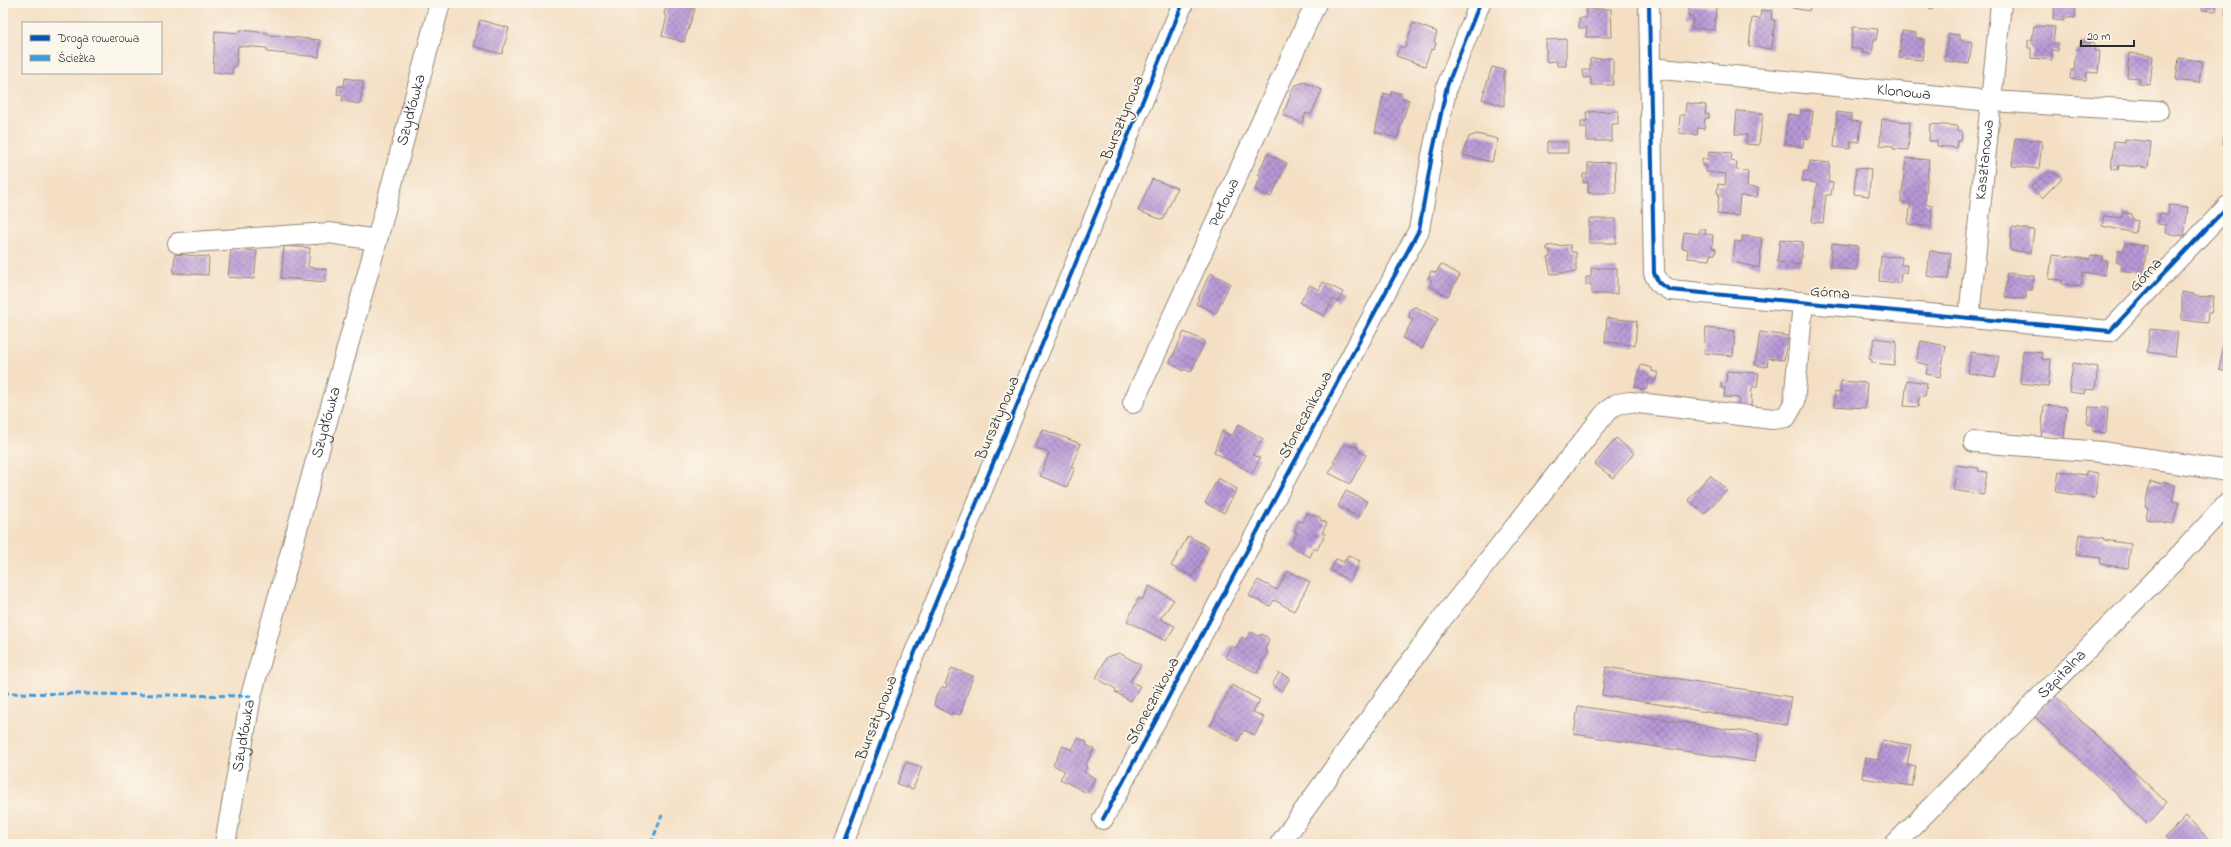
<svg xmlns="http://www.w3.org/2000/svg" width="2231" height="847" viewBox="0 0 2231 847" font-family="'Indie Flower',sans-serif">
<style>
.building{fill:url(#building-cross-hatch)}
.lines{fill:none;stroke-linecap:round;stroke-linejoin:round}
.minor-casing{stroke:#908578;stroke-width:22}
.minor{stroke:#fff;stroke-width:20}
.quiet{stroke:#3d9ce1;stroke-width:3;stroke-dasharray:6 3;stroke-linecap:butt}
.cycleway-casing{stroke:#fbf7ec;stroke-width:6}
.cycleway{stroke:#0057b8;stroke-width:4}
.labels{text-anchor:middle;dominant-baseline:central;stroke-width:3.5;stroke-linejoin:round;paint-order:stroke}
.street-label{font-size:16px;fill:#2b2b2b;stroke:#fbf7ec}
</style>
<defs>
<pattern id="building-cross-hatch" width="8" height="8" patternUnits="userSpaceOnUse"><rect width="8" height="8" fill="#b797d6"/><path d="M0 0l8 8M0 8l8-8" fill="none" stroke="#957bae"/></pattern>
</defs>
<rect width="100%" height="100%" fill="#fbf7ec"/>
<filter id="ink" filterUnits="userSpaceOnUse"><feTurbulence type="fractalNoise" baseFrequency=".025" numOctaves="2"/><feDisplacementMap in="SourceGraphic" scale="8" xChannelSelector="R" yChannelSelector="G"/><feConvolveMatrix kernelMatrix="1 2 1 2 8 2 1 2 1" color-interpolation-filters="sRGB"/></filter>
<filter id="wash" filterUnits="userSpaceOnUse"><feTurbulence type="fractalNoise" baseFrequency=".012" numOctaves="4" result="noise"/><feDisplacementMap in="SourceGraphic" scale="16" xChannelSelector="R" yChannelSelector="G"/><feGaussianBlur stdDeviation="0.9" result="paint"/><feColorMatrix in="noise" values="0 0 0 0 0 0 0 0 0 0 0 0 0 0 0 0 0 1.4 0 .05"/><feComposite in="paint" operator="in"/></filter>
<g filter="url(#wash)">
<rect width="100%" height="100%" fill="#f4dfc4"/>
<g id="blocks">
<path class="building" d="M 667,3 L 695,9 L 684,42 L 662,36 L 667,16 L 664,15 Z
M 1793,3 L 1811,3 L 1809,11 L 1792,8 Z
M 1929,3 L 1953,3 L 1953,6 L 1933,4 L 1933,8 L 1929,8 Z
M 2055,3 L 2076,3 L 2075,18 L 2064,17 L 2064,21 L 2053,20 Z
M 2203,3 L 2217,3 L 2216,11 L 2202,10 Z
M 2227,3 L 2228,3 L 2228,14 L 2225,14 Z
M 1689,5 L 1716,7 L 1715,30 L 1692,28 L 1693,17 L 1688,17 Z
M 1586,9 L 1611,9 L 1612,37 L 1586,37 L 1587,28 L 1579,28 L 1579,18 L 1586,18 Z
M 1761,10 L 1772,11 L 1771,20 L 1775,20 L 1772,49 L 1749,46 L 1752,18 L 1760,19 Z
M 480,20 L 509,28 L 502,54 L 473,46 Z
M 1413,23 L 1437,32 L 1434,42 L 1436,43 L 1434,50 L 1431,49 L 1425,66 L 1396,56 L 1400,46 L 1405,48 Z
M 2034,26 L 2055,27 L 2053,43 L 2058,43 L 2058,51 L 2052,50 L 2052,60 L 2031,58 L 2031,48 L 2028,48 L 2028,40 L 2032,40 Z
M 1853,27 L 1878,29 L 1876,40 L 1874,40 L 1872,54 L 1862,53 L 1863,50 L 1851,48 Z
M 240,30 L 268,33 L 268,35 L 320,40 L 319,57 L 267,52 L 267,48 L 238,46 L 236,67 L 233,67 L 232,74 L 213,72 L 215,31 L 239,33 Z
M 1902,31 L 1916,33 L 1916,38 L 1924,39 L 1922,60 L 1899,58 Z
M 1948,34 L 1960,35 L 1960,40 L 1972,42 L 1969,64 L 1945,61 Z
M 1566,39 L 1566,66 L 1557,66 L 1557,61 L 1546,62 L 1546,40 Z
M 2080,42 L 2094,43 L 2094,51 L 2100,51 L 2098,73 L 2087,72 L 2086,80 L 2070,79 L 2071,70 L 2074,70 L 2076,49 L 2080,49 Z
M 2129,53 L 2153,56 L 2150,85 L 2139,84 L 2139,78 L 2127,77 Z
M 1613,58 L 1613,85 L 1591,85 L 1591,77 L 1584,78 L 1583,70 L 1590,70 L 1590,59 Z
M 2179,58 L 2202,61 L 2199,83 L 2176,80 Z
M 1492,67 L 1504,70 L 1504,106 L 1482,99 Z
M 345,78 L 363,81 L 360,104 L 342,101 L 343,95 L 337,94 L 338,86 L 344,86 Z
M 1304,82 L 1322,90 L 1311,115 L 1306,113 L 1302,123 L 1283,115 L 1294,86 Z
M 1392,91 L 1402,94 L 1401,97 L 1409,100 L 1397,138 L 1375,132 L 1384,93 L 1391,95 Z
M 1686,103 L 1706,105 L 1705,114 L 1709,114 L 1709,118 L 1705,118 L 1704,129 L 1698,128 L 1697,135 L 1679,133 L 1680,115 L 1685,115 Z
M 1801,110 L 1813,111 L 1810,139 L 1804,138 L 1803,147 L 1784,144 L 1788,114 L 1800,116 Z
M 1618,111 L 1618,124 L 1612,124 L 1612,141 L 1587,141 L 1587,128 L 1581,128 L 1581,121 L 1587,121 L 1586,112 Z
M 1737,111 L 1763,113 L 1759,145 L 1746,144 L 1747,135 L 1735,134 Z
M 1837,112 L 1851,114 L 1851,121 L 1861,122 L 1859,142 L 1851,141 L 1850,149 L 1834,147 Z
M 1882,119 L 1910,122 L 1908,150 L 1893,149 L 1893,146 L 1880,145 Z
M 1930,124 L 1958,126 L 1958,131 L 1962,131 L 1961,141 L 1957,141 L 1957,148 L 1937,146 L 1937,141 L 1929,141 Z
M 1477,134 L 1498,139 L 1492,162 L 1463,155 L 1469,137 Z
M 2224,136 L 2228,136 L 2228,144 L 2223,144 Z
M 2015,138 L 2042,141 L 2039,169 L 2012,166 Z
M 2125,139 L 2151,142 L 2148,168 L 2119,165 L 2118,170 L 2111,169 L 2114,141 L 2125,142 Z
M 1547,142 L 1568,142 L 1568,153 L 1547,153 Z
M 1709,151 L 1732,153 L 1731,161 L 1737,162 L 1736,170 L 1748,171 L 1747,187 L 1758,188 L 1757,197 L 1740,196 L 1738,216 L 1717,214 L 1719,193 L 1717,193 L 1718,184 L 1725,185 L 1726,174 L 1706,172 L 1707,166 L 1702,166 L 1702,159 L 1708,159 Z
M 1267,154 L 1287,163 L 1271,197 L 1255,190 L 1261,176 L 1258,174 Z
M 1906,158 L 1929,160 L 1925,204 L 1932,205 L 1931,227 L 1908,224 L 1911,203 L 1901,202 Z
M 1810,161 L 1830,163 L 1828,182 L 1833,183 L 1831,195 L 1826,195 L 1823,223 L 1812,222 L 1817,183 L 1802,181 L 1804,171 L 1808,171 Z
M 1615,162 L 1616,193 L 1588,193 L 1588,182 L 1583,183 L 1583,174 L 1588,174 L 1588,163 Z
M 1856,168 L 1871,169 L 1869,196 L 1854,194 Z
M 2050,172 L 2057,174 L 2062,178 L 2042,198 L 2031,187 Z
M 1152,179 L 1177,188 L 1163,220 L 1138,211 Z
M 2169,205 L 2188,207 L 2184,236 L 2165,233 L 2166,225 L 2158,224 L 2160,213 L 2168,214 Z
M 2123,212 L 2132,214 L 2132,219 L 2138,221 L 2135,233 L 2102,226 L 2104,216 L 2122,218 Z
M 1589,219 L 1616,219 L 1616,243 L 1589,243 Z
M 2012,227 L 2034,230 L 2031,253 L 2010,250 Z
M 1700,229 L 1706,230 L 1705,234 L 1713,235 L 1712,248 L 1716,249 L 1715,254 L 1711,254 L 1710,260 L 1687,258 L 1688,249 L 1682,248 L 1684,232 L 1699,234 Z
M 1742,236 L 1762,238 L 1759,268 L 1733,262 L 1735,241 L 1742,242 Z
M 1780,239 L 1803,242 L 1800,265 L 1777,262 Z
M 1832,243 L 1858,246 L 1856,270 L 1830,267 Z
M 2125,243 L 2147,246 L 2143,274 L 2121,270 L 2122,263 L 2116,262 L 2118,250 L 2123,251 Z
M 1570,245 L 1571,252 L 1576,252 L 1576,272 L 1551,274 L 1547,257 L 1550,257 L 1550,250 L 1547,250 L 1547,246 Z
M 284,246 L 310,248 L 308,267 L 326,269 L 325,282 L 281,278 Z
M 231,249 L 257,251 L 254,279 L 228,277 Z
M 1930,251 L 1951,253 L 1948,279 L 1927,276 Z
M 175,254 L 209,257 L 208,275 L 173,273 Z
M 2052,255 L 2090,259 L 2091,255 L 2103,256 L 2102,260 L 2107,261 L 2105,275 L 2083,272 L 2081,286 L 2062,284 L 2062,280 L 2049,279 Z
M 1881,256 L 1902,257 L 1901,265 L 1907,265 L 1906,273 L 1901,273 L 1900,283 L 1879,281 Z
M 1441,264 L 1460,275 L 1448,296 L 1429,286 L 1432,280 L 1428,278 L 1431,271 L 1436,273 Z
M 1591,268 L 1617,268 L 1617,294 L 1592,294 L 1592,285 L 1586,285 L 1586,277 L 1591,277 Z
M 1210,273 L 1230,283 L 1216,313 L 1196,304 Z
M 2007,273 L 2034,276 L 2032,290 L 2026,290 L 2026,299 L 2005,297 Z
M 1323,282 L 1343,292 L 1338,302 L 1333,299 L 1324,316 L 1300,303 L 1310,285 L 1319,290 Z
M 2182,292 L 2194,294 L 2194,296 L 2214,297 L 2211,313 L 2208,313 L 2207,323 L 2182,320 Z
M 1416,307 L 1438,319 L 1422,349 L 1403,338 L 1413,319 L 1410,318 L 1409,314 L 1412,308 Z
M 1607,318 L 1637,321 L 1635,345 L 1605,342 Z
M 1706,328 L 1735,331 L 1733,356 L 1704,353 Z
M 2150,329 L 2178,332 L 2175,356 L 2147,352 Z
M 2226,330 L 2228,330 L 2228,372 L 2219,370 Z
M 1184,332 L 1205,341 L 1191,372 L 1184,369 L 1183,371 L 1170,362 Z
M 1760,332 L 1788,336 L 1784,360 L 1768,358 L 1767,367 L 1755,365 Z
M 1875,338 L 1897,341 L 1894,365 L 1872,363 L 1872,360 L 1869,359 Z
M 1921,341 L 1946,346 L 1940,377 L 1926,374 L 1928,365 L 1916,362 Z
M 2023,351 L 2042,353 L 2042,359 L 2051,360 L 2048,386 L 2020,383 Z
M 1971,352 L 1999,356 L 1995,377 L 1968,373 Z
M 2073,363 L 2098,367 L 2095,390 L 2085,389 L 2084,394 L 2069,392 Z
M 1641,365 L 1652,368 L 1652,371 L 1658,373 L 1655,381 L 1649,380 L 1646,390 L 1635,387 Z
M 1727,371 L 1759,373 L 1757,387 L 1752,387 L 1751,406 L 1738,405 L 1739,398 L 1724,397 L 1725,388 L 1721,388 L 1721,382 L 1726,383 Z
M 1907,380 L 1927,383 L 1925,396 L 1919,396 L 1918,407 L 1904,406 Z
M 1841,381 L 1867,383 L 1865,408 L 1834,406 L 1835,392 L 1840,393 Z
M 2044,405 L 2067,407 L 2064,439 L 2041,437 Z
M 2089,407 L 2108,408 L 2106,433 L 2093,431 L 2094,425 L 2087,424 Z
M 1239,424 L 1263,439 L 1252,455 L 1260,458 L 1252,473 L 1214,452 L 1222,431 L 1232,436 Z
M 1042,429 L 1081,444 L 1071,467 L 1075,468 L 1067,487 L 1040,476 L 1049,453 L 1035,447 Z
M 1616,438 L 1634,453 L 1613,478 L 1595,464 Z
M 1345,444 L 1352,447 L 1357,446 L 1359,451 L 1366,455 L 1350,484 L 1329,473 L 1335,463 L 1333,462 Z
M 1957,465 L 1979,468 L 1978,471 L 1987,472 L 1984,495 L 1953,490 Z
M 2059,471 L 2086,475 L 2086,471 L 2098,473 L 2095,498 L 2056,492 Z
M 1710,475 L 1727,490 L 1704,514 L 1688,500 Z
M 1218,478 L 1237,489 L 1224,513 L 1205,503 Z
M 2164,481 L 2175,486 L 2172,502 L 2179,503 L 2173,524 L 2146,519 L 2148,508 L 2145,507 L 2150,482 L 2161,483 Z
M 1346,491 L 1367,501 L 1359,517 L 1338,506 Z
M 1307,513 L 1320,517 L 1320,520 L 1327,523 L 1322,533 L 1325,534 L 1317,550 L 1314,548 L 1310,557 L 1290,546 L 1297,533 L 1294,532 L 1299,521 L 1303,522 Z
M 2079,534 L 2104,538 L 2104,540 L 2131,544 L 2128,568 L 2100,564 L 2101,558 L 2076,555 Z
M 1188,536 L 1209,547 L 1193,577 L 1171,566 Z
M 1348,555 L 1360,561 L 1350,581 L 1330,570 L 1336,559 L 1344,562 Z
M 1288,571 L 1310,582 L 1294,611 L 1274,600 L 1270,606 L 1249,596 L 1258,580 L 1277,590 Z
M 1149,586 L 1174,600 L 1160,619 L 1175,626 L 1166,641 L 1127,621 L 1139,598 L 1142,600 Z
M 1251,632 L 1259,636 L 1262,634 L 1267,637 L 1269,641 L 1265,649 L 1268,651 L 1257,673 L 1225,657 L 1231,646 L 1236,648 L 1242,637 L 1246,639 Z
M 1119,653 L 1141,665 L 1130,681 L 1140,686 L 1131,701 L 1115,692 L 1116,689 L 1096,678 L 1107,657 Z
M 1606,667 L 1791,697 L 1786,725 L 1602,695 Z
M 952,668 L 973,676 L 960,715 L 952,713 L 951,715 L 934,705 L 936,696 L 942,687 L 946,688 L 947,685 L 945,684 Z
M 1279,673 L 1290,678 L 1282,691 L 1272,685 Z
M 1232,685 L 1260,700 L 1253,712 L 1264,717 L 1255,735 L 1244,730 L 1238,741 L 1210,726 Z
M 2055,696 L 2167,803 L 2148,824 L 2035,717 Z
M 1578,706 L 1759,734 L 1755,762 L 1574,734 Z
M 1078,738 L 1087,742 L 1086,745 L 1094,749 L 1085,765 L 1087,767 L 1084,772 L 1095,778 L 1087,793 L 1060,779 L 1065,771 L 1053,765 L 1063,746 L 1072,750 Z
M 1882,740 L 1911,745 L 1907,764 L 1916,766 L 1912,786 L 1862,778 L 1865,758 L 1878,760 Z
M 906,762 L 922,767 L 913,789 L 897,784 Z
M 2186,816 L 2213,844 L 2172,844 L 2165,837 Z"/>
</g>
</g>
<g filter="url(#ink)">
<use href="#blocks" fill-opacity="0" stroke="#908578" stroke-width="1"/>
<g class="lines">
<g class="minor-casing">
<g id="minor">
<path d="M 1649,3 L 1654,273 L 1659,283 L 1670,290 L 2110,331 L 2228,206"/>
<path id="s1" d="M 1651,68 L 1991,101 L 2158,111"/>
<path d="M 178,243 L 329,233 L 377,240"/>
<path id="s2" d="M 1969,317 L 2001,3"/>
<path id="s3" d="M 1133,403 L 1316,3"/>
<path d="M 1974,442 L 2102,452 L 2228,471"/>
<path d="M 1103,819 L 1419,230 L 1432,155 L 1447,86 L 1480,3"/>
<path id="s4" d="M 225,844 L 251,696 L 377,240 L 440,3"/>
<path d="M 843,844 L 913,657 L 1183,3"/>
<path d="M 1280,844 L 1437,625 L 1607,411 L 1617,404 L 1630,402 L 1773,419 L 1786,417 L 1794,403 L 1803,302"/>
<path id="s5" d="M 1895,844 L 2175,560 L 2228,503"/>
</g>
</g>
<use href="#minor" class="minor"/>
<path class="quiet" d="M 3,693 L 251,696
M 651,844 L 662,815"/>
<g class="cycleway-casing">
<path id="cycleway" d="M 1649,3 L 1654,273 L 1659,283 L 1670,290 L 2110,331 L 2228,206
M 1103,819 L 1419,230 L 1432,155 L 1447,86 L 1480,3
M 843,844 L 913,657 L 1183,3"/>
</g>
<use href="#cycleway" class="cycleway"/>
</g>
</g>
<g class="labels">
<g class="street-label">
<text stroke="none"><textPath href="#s1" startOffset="254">Klonowa</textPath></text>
<text stroke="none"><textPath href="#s4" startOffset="758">Szydłówka</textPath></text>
<text transform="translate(1123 118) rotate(-68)">Bursztynowa</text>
<text stroke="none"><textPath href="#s2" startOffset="158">Kasztanowa</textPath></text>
<text stroke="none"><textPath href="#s3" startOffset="220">Perłowa</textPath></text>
<text transform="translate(2146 275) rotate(-47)">Górna</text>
<text transform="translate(1830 293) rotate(5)">Górna</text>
<text transform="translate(1306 415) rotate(-62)">Słonecznikowa</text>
<text transform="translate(998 418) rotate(-67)">Bursztynowa</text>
<text stroke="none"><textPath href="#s4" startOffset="434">Szydłówka</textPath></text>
<text stroke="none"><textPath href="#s5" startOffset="238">Szpitalna</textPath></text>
<text transform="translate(1153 701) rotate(-62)">Słonecznikowa</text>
<text transform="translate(877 718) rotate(-69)">Bursztynowa</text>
<text stroke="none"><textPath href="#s4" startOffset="110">Szydłówka</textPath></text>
</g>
</g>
<rect width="2231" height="847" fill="none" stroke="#fbf7ec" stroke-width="16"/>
<rect x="22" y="22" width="140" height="52" fill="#fbf7ec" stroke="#a8a59f"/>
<rect x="30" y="35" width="20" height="6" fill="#0057b8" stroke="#a8a59f"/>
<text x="58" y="42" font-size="12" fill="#2b2b2b">Droga rowerowa</text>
<rect x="30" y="55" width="20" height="6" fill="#3d9ce1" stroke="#a8a59f"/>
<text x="58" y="62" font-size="12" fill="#2b2b2b">Ścieżka</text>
<path d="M2081 40v6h53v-6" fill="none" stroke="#2b2b2b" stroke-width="2"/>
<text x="2087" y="40" font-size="12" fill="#2b2b2b" stroke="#fbf7ec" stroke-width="3" paint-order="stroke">20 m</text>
</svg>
